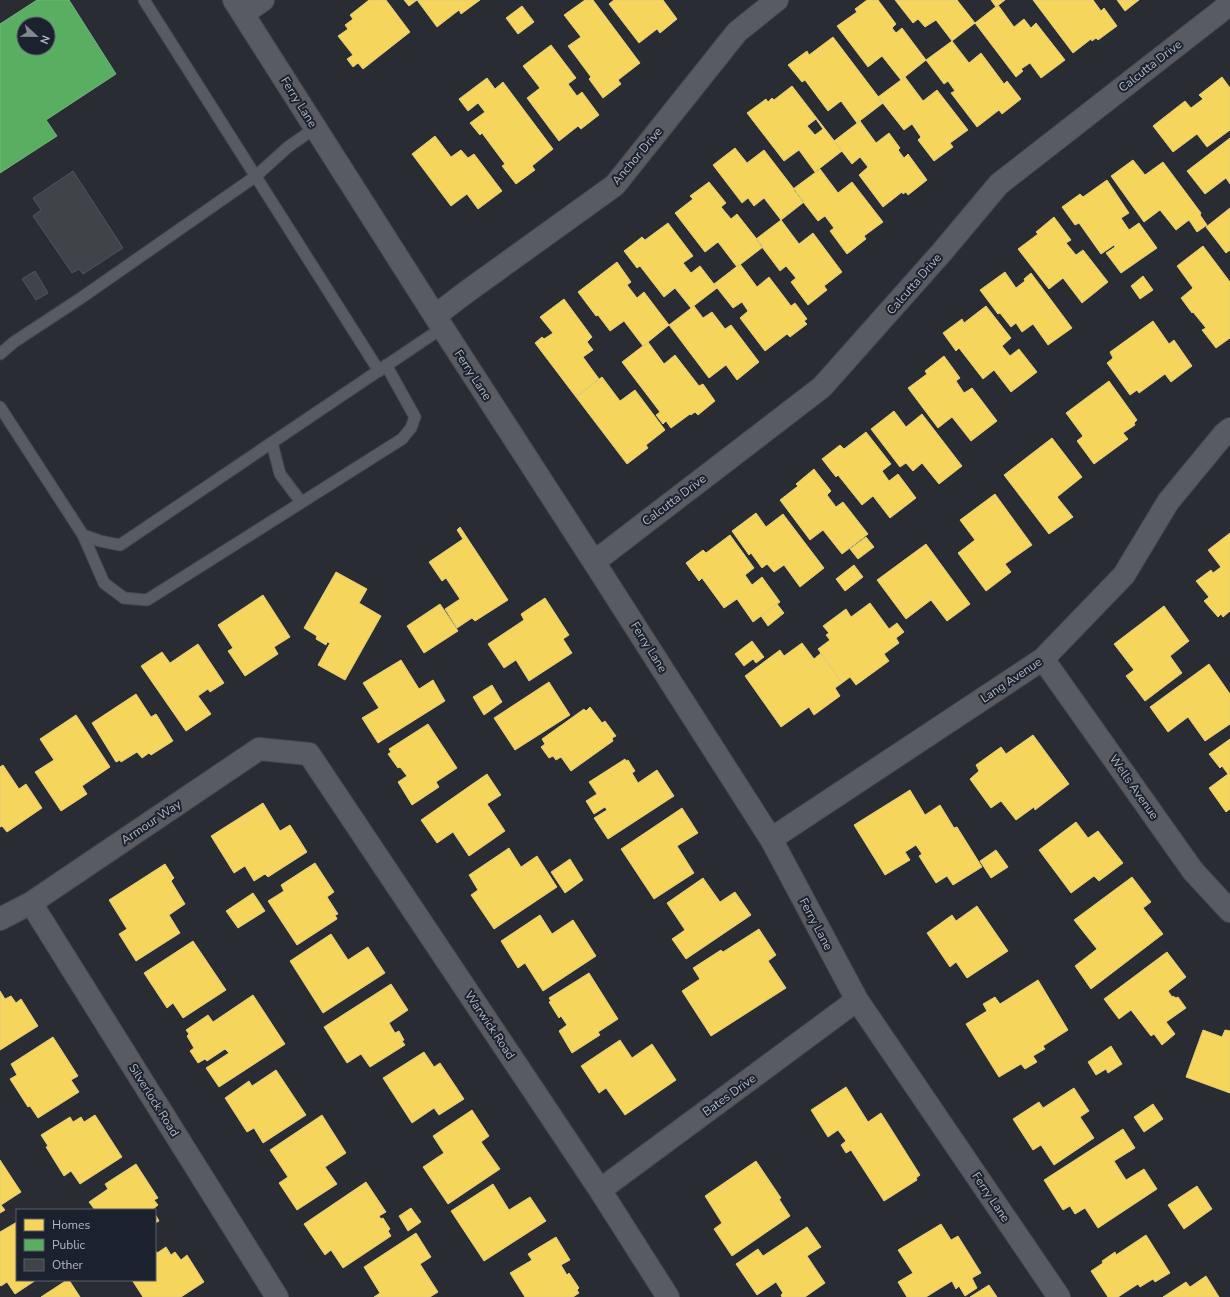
<svg xmlns="http://www.w3.org/2000/svg" width="1230" height="1297" viewBox="0 0 1230 1297" font-family="'Nunito Sans',sans-serif">
<style>
.homes{fill:#f6d55c;stroke:#e2cc7c;fill-rule:evenodd}
.public{fill:#5aae61;stroke:#74b17f;fill-rule:evenodd}
.building{fill:#404348;stroke:#50545b}
.lines{fill:none;stroke-linecap:round;stroke-linejoin:round}
.service-casing{stroke:#45474c;stroke-width:13}
.minor-casing{stroke:#45474c;stroke-width:24}
.service{stroke:#585b62;stroke-width:11}
.minor{stroke:#585b62;stroke-width:22}
.labels{text-anchor:middle;dominant-baseline:central;stroke-width:4;stroke-linejoin:round;paint-order:stroke}
.street-label{font-size:12px;fill:#b2b8c5;stroke:#1c222d}
</style>
<rect width="100%" height="100%" fill="#292c33"/>
<path class="homes" d="M 369,0 L 386,0 L 410,32 L 363,69 L 358,63 L 353,67 L 347,59 L 353,55 L 338,36 L 348,29 L 345,25 L 353,19 L 350,15 Z
M 404,0 L 417,0 L 409,6 Z
M 417,0 L 480,0 L 461,14 L 459,10 L 437,27 Z
M 585,0 L 593,0 L 640,63 L 618,80 L 621,84 L 603,98 L 589,79 L 591,77 L 568,46 L 581,37 L 564,15 Z
M 614,0 L 663,0 L 677,19 L 660,33 L 657,29 L 639,43 L 609,4 Z
M 867,0 L 878,0 L 896,24 L 892,28 L 896,33 L 902,28 L 926,60 L 901,80 L 882,56 L 868,67 L 837,26 L 857,12 L 855,9 Z
M 895,0 L 957,0 L 975,23 L 952,41 L 936,20 L 925,27 L 918,19 L 913,23 Z
M 991,0 L 1005,0 L 996,7 Z
M 1033,0 L 1093,0 L 1101,11 L 1104,8 L 1117,26 L 1098,40 L 1096,38 L 1092,41 L 1091,39 L 1073,53 Z
M 1117,0 L 1139,0 L 1125,11 Z
M 998,5 L 1014,27 L 1024,19 L 1031,28 L 1036,23 L 1065,60 L 1041,78 L 1030,63 L 1021,69 L 1023,71 L 1016,77 L 975,23 Z
M 522,6 L 534,22 L 518,34 L 506,18 Z
M 833,37 L 883,103 L 857,123 L 841,101 L 828,111 L 805,80 L 802,82 L 788,65 L 807,51 L 809,55 Z
M 952,41 L 969,63 L 981,53 L 1004,84 L 1007,81 L 1021,99 L 1002,114 L 999,110 L 977,127 L 951,93 L 955,91 L 948,81 L 944,84 L 926,60 Z
M 551,45 L 576,78 L 568,84 L 577,96 L 582,92 L 599,115 L 581,129 L 578,126 L 559,141 L 527,98 L 540,88 L 523,66 Z
M 905,77 L 923,101 L 937,90 L 968,130 L 950,143 L 953,147 L 934,161 L 918,140 L 921,137 L 912,124 L 904,130 L 878,97 Z
M 1222,77 L 1230,88 L 1230,130 L 1207,147 L 1197,134 L 1173,152 L 1153,126 L 1185,101 L 1191,108 L 1203,99 L 1199,95 Z
M 487,78 L 495,89 L 503,82 L 553,149 L 532,166 L 535,170 L 516,184 L 502,166 L 505,164 L 482,133 L 480,135 L 470,123 L 485,112 L 478,103 L 468,111 L 459,99 Z
M 792,86 L 842,151 L 815,172 L 799,150 L 784,161 L 747,113 L 766,99 L 768,102 L 772,98 L 774,100 ZM 816,119 L 823,129 L 815,135 L 807,126 Z
M 860,121 L 876,143 L 889,133 L 900,148 L 898,150 L 904,158 L 908,154 L 927,180 L 908,195 L 906,192 L 903,194 L 902,192 L 883,207 L 859,175 L 868,167 L 860,157 L 852,164 L 834,141 Z
M 435,136 L 451,157 L 461,150 L 468,158 L 474,154 L 502,191 L 478,209 L 467,194 L 451,206 L 412,154 Z
M 1230,138 L 1230,184 L 1226,178 L 1205,194 L 1187,171 Z
M 735,148 L 747,163 L 764,150 L 804,202 L 781,220 L 764,198 L 754,206 L 748,198 L 742,203 L 713,165 Z
M 1133,160 L 1145,175 L 1163,162 L 1201,213 L 1200,215 L 1207,225 L 1197,232 L 1189,220 L 1176,230 L 1160,210 L 1144,222 L 1111,176 Z
M 820,169 L 838,193 L 852,182 L 883,222 L 864,236 L 866,239 L 847,254 L 830,231 L 834,228 L 825,216 L 818,221 L 793,189 Z
M 1107,180 L 1129,213 L 1121,218 L 1129,230 L 1139,223 L 1157,248 L 1121,273 L 1106,253 L 1115,247 L 1114,245 L 1101,254 L 1079,223 L 1075,225 L 1062,207 L 1080,194 L 1083,197 Z
M 709,182 L 726,203 L 721,207 L 731,219 L 737,214 L 763,247 L 737,267 L 718,242 L 705,252 L 675,213 L 693,199 L 690,196 Z
M 1230,208 L 1230,250 L 1226,253 L 1206,227 Z
M 1054,217 L 1071,240 L 1066,243 L 1076,255 L 1083,250 L 1108,282 L 1082,303 L 1063,278 L 1049,289 L 1018,249 L 1038,234 L 1036,232 Z
M 781,220 L 799,244 L 813,233 L 842,272 L 824,286 L 827,290 L 808,305 L 791,282 L 796,278 L 786,266 L 780,271 L 756,239 Z
M 668,223 L 693,256 L 683,263 L 691,273 L 700,266 L 717,288 L 691,308 L 675,288 L 664,297 L 640,266 L 637,268 L 624,251 L 642,237 L 645,240 Z
M 1203,246 L 1230,282 L 1230,338 L 1216,348 L 1202,330 L 1206,328 L 1193,312 L 1192,313 L 1181,298 L 1193,288 L 1177,266 Z
M 617,262 L 631,282 L 627,285 L 637,298 L 644,292 L 669,325 L 643,346 L 624,321 L 610,331 L 598,315 L 596,316 L 578,292 Z
M 740,264 L 757,287 L 769,277 L 791,306 L 795,303 L 807,319 L 804,321 L 807,324 L 790,337 L 787,334 L 765,351 L 740,318 L 748,311 L 742,302 L 733,308 L 714,284 Z
M 1005,272 L 1016,288 L 1025,281 L 1024,279 L 1031,273 L 1072,328 L 1048,345 L 1033,324 L 1022,332 L 1016,323 L 1011,327 L 1000,313 L 998,314 L 980,290 Z
M 1143,276 L 1153,290 L 1140,299 L 1131,286 Z
M 564,299 L 592,337 L 587,342 L 593,350 L 583,357 L 599,379 L 576,397 L 535,343 L 542,337 L 544,339 L 553,333 L 540,317 Z
M 694,306 L 703,318 L 712,312 L 725,329 L 731,325 L 759,362 L 737,380 L 726,365 L 709,378 L 669,325 Z
M 986,306 L 1011,338 L 1002,346 L 1010,356 L 1019,349 L 1037,372 L 1011,392 L 994,370 L 983,379 L 959,348 L 956,351 L 943,333 L 962,319 L 964,323 Z
M 1153,321 L 1169,344 L 1174,340 L 1192,366 L 1171,382 L 1165,374 L 1139,393 L 1137,390 L 1130,395 L 1107,363 L 1113,358 L 1110,352 Z
M 648,342 L 664,364 L 675,355 L 699,386 L 703,384 L 715,401 L 698,415 L 695,412 L 691,415 L 690,414 L 671,428 L 666,421 L 663,424 L 656,415 L 660,412 L 622,362 Z
M 944,356 L 960,378 L 956,381 L 964,393 L 972,388 L 997,421 L 971,441 L 952,417 L 938,428 L 908,388 L 927,374 L 925,371 Z
M 602,377 L 620,401 L 635,390 L 665,430 L 646,445 L 648,448 L 627,464 L 576,397 Z
M 1109,381 L 1137,420 L 1134,423 L 1135,425 L 1123,433 L 1128,439 L 1094,464 L 1077,441 L 1083,436 L 1066,413 Z
M 894,411 L 906,427 L 922,414 L 962,466 L 939,484 L 922,463 L 913,471 L 906,463 L 900,467 L 871,429 Z
M 866,432 L 891,464 L 882,471 L 889,481 L 898,474 L 916,498 L 890,518 L 873,496 L 862,505 L 838,475 L 836,477 L 822,459 L 840,445 L 844,449 Z
M 1052,438 L 1082,477 L 1057,497 L 1073,517 L 1049,534 L 1004,475 Z
M 814,469 L 831,491 L 827,495 L 836,507 L 843,502 L 868,534 L 842,554 L 823,530 L 810,540 L 780,500 L 798,486 L 796,484 Z
M 995,494 L 1032,545 L 1005,564 L 1011,572 L 986,591 L 958,553 L 975,540 L 960,520 Z
M 756,513 L 766,527 L 783,514 L 824,568 L 800,587 L 784,565 L 774,572 L 767,564 L 762,568 L 751,553 L 749,555 L 732,531 Z
M 460,527 L 508,600 L 475,621 L 472,618 L 457,628 L 445,609 L 460,599 L 446,578 L 442,581 L 429,562 L 463,539 L 457,530 Z
M 1230,533 L 1230,611 L 1223,617 L 1221,614 L 1218,617 L 1204,601 L 1209,597 L 1196,581 L 1211,570 L 1213,573 L 1221,567 L 1208,550 Z
M 730,535 L 754,568 L 745,575 L 752,585 L 762,577 L 780,602 L 753,622 L 737,599 L 724,608 L 702,578 L 699,581 L 686,563 L 703,550 L 706,553 Z
M 866,537 L 874,547 L 858,559 L 850,549 Z
M 926,544 L 970,604 L 947,621 L 931,600 L 906,619 L 877,580 Z
M 854,565 L 863,577 L 845,591 L 836,579 Z
M 336,572 L 367,589 L 359,603 L 381,616 L 345,680 L 318,665 L 330,643 L 327,642 L 326,645 L 316,639 L 317,636 L 304,628 Z
M 263,595 L 290,637 L 274,647 L 278,654 L 245,676 L 228,651 L 233,648 L 218,625 Z
M 545,598 L 569,635 L 563,639 L 572,653 L 529,681 L 516,660 L 504,668 L 488,644 L 524,620 L 521,614 Z
M 870,603 L 889,629 L 897,623 L 904,632 L 896,638 L 899,643 L 884,654 L 889,661 L 856,685 L 850,677 L 842,683 L 818,649 L 830,640 L 826,635 L 829,633 L 823,626 L 846,609 L 851,617 Z
M 440,604 L 458,631 L 424,653 L 407,626 Z
M 777,604 L 784,613 L 768,626 L 761,616 Z
M 1164,606 L 1189,641 L 1170,656 L 1182,673 L 1145,701 L 1126,676 L 1134,670 L 1114,644 Z
M 752,641 L 764,657 L 756,663 L 753,659 L 744,666 L 735,654 Z
M 802,643 L 814,659 L 821,653 L 842,683 L 835,688 L 840,696 L 814,715 L 809,707 L 781,727 L 745,676 L 780,650 L 784,656 Z
M 198,644 L 224,683 L 210,692 L 208,689 L 198,696 L 211,714 L 186,731 L 141,666 L 162,652 L 170,663 Z
M 401,660 L 419,689 L 433,680 L 445,701 L 378,743 L 362,718 L 379,708 L 363,683 Z
M 1209,664 L 1230,694 L 1230,724 L 1205,741 L 1188,717 L 1168,732 L 1150,707 Z
M 549,682 L 570,715 L 515,750 L 494,718 Z
M 492,685 L 502,702 L 484,715 L 473,697 Z
M 136,694 L 151,717 L 156,714 L 173,741 L 151,755 L 149,753 L 142,758 L 137,752 L 121,762 L 120,760 L 116,762 L 92,723 Z
M 590,707 L 602,723 L 605,721 L 616,736 L 612,738 L 613,741 L 571,771 L 561,757 L 556,760 L 553,756 L 549,758 L 541,747 L 545,744 L 542,739 L 584,709 L 586,711 Z
M 76,715 L 110,767 L 82,786 L 87,794 L 61,811 L 35,772 L 54,760 L 40,739 Z
M 428,724 L 457,768 L 436,782 L 439,787 L 412,805 L 398,782 L 407,776 L 400,767 L 398,768 L 388,754 L 391,752 L 389,749 Z
M 1033,735 L 1069,784 L 1035,810 L 1034,807 L 1016,820 L 1001,801 L 991,808 L 970,779 L 979,771 L 976,765 L 1001,747 L 1006,754 Z
M 1230,739 L 1230,809 L 1226,812 L 1209,788 L 1228,774 L 1222,766 L 1220,768 L 1209,754 Z
M 625,759 L 626,761 L 628,760 L 635,771 L 632,773 L 638,783 L 657,770 L 674,796 L 608,839 L 594,818 L 607,810 L 605,807 L 594,814 L 586,801 L 597,794 L 589,782 Z
M 3,765 L 19,789 L 26,784 L 42,808 L 7,832 L 2,826 L 0,827 L 0,767 Z
M 487,774 L 501,795 L 487,804 L 505,831 L 469,856 L 453,832 L 437,843 L 421,820 Z
M 910,790 L 925,815 L 940,805 L 954,828 L 957,827 L 982,867 L 953,885 L 947,876 L 936,883 L 919,856 L 922,854 L 916,845 L 905,852 L 910,860 L 885,875 L 854,825 Z
M 263,803 L 280,831 L 290,825 L 307,852 L 268,877 L 265,874 L 254,881 L 245,866 L 234,873 L 211,836 Z
M 682,808 L 698,833 L 677,846 L 694,873 L 654,899 L 621,849 Z
M 1076,822 L 1088,838 L 1098,831 L 1123,863 L 1099,881 L 1094,876 L 1071,893 L 1039,850 Z
M 509,848 L 521,867 L 537,856 L 557,887 L 494,929 L 471,895 L 478,890 L 469,875 Z
M 996,850 L 1008,867 L 991,878 L 980,861 Z
M 570,859 L 583,880 L 565,893 L 551,872 Z
M 315,863 L 334,892 L 327,897 L 338,914 L 335,915 L 337,919 L 297,945 L 268,901 L 284,891 L 281,885 Z
M 165,864 L 174,878 L 171,881 L 185,904 L 169,915 L 180,933 L 136,961 L 119,934 L 127,929 L 109,900 Z
M 1132,877 L 1151,902 L 1143,908 L 1163,934 L 1091,989 L 1075,966 L 1097,949 L 1074,920 Z
M 703,878 L 720,902 L 735,892 L 751,915 L 686,959 L 672,939 L 685,930 L 667,903 Z
M 253,893 L 265,911 L 238,928 L 226,911 Z
M 977,906 L 1008,951 L 967,978 L 956,962 L 950,967 L 927,933 L 952,915 L 956,921 Z
M 540,915 L 552,934 L 573,920 L 596,956 L 543,991 L 525,963 L 518,968 L 501,941 Z
M 759,929 L 776,955 L 768,961 L 786,988 L 711,1036 L 682,991 L 700,979 L 693,968 L 721,950 L 723,952 Z
M 331,934 L 348,960 L 368,947 L 385,973 L 323,1013 L 290,961 Z
M 193,941 L 226,990 L 183,1018 L 173,1003 L 167,1008 L 144,973 Z
M 1167,952 L 1186,977 L 1168,991 L 1172,997 L 1173,996 L 1176,998 L 1178,997 L 1186,1008 L 1166,1022 L 1175,1034 L 1162,1045 L 1154,1034 L 1151,1036 L 1131,1010 L 1119,1019 L 1104,999 Z
M 589,973 L 618,1019 L 598,1032 L 600,1035 L 572,1053 L 559,1031 L 567,1025 L 561,1016 L 559,1018 L 549,1002 L 551,1001 L 549,998 Z
M 1038,980 L 1068,1030 L 1043,1046 L 1045,1049 L 1033,1056 L 1037,1062 L 1025,1069 L 1021,1064 L 999,1077 L 966,1024 L 987,1011 L 983,1004 L 995,997 L 1000,1004 Z
M 391,984 L 408,1010 L 389,1023 L 395,1033 L 399,1031 L 404,1040 L 402,1041 L 405,1045 L 370,1067 L 361,1054 L 347,1063 L 324,1027 Z
M 0,991 L 5,999 L 11,996 L 16,1003 L 21,999 L 38,1026 L 0,1050 Z
M 253,995 L 285,1044 L 219,1087 L 206,1068 L 229,1053 L 225,1049 L 207,1061 L 205,1059 L 198,1063 L 190,1051 L 194,1048 L 187,1036 L 189,1034 L 186,1030 L 208,1015 L 213,1022 Z
M 1203,1030 L 1222,1037 L 1225,1030 L 1230,1031 L 1230,1093 L 1186,1077 Z
M 53,1037 L 78,1076 L 71,1080 L 79,1092 L 38,1118 L 30,1106 L 28,1107 L 10,1079 L 17,1075 L 11,1064 Z
M 620,1040 L 632,1058 L 652,1044 L 676,1080 L 625,1115 L 606,1088 L 599,1093 L 581,1066 Z
M 1111,1046 L 1122,1064 L 1108,1073 L 1106,1069 L 1096,1075 L 1088,1062 Z
M 424,1052 L 434,1067 L 440,1063 L 464,1099 L 439,1115 L 434,1108 L 412,1123 L 383,1078 Z
M 276,1070 L 306,1115 L 263,1143 L 254,1128 L 247,1132 L 225,1098 L 249,1081 L 252,1086 Z
M 846,1087 L 868,1122 L 881,1113 L 920,1175 L 916,1178 L 917,1180 L 884,1201 L 851,1150 L 846,1153 L 841,1145 L 846,1141 L 838,1130 L 828,1137 L 811,1110 Z
M 1074,1088 L 1089,1111 L 1080,1117 L 1094,1138 L 1054,1165 L 1041,1145 L 1033,1150 L 1013,1119 L 1039,1102 L 1043,1108 Z
M 1153,1104 L 1163,1119 L 1144,1132 L 1134,1117 Z
M 472,1110 L 489,1136 L 481,1142 L 500,1169 L 448,1204 L 423,1167 L 444,1153 L 433,1136 Z
M 95,1115 L 122,1157 L 80,1184 L 71,1171 L 64,1176 L 46,1147 L 48,1146 L 41,1135 L 70,1117 L 73,1122 L 81,1117 L 84,1122 Z
M 322,1115 L 346,1153 L 325,1167 L 337,1184 L 297,1210 L 279,1183 L 288,1177 L 270,1150 Z
M 1123,1129 L 1135,1148 L 1114,1161 L 1126,1180 L 1144,1169 L 1157,1189 L 1098,1228 L 1085,1208 L 1075,1214 L 1070,1206 L 1063,1210 L 1044,1180 Z
M 0,1160 L 21,1192 L 1,1205 L 5,1210 L 0,1213 Z
M 756,1161 L 781,1198 L 779,1199 L 790,1216 L 732,1256 L 714,1229 L 722,1223 L 705,1196 Z
M 136,1164 L 158,1198 L 154,1200 L 158,1205 L 152,1210 L 95,1210 L 89,1202 L 108,1189 L 105,1184 Z
M 366,1182 L 386,1212 L 379,1216 L 381,1219 L 383,1218 L 390,1229 L 388,1231 L 391,1236 L 343,1268 L 331,1250 L 325,1255 L 304,1224 Z
M 493,1184 L 509,1210 L 530,1197 L 546,1221 L 484,1261 L 451,1211 Z
M 1197,1186 L 1212,1209 L 1184,1229 L 1168,1205 Z
M 411,1208 L 421,1222 L 408,1231 L 399,1216 Z
M 155,1214 L 159,1221 L 155,1223 Z
M 17,1222 L 17,1280 L 36,1280 L 15,1294 L 7,1282 L 1,1286 L 0,1285 L 0,1232 Z
M 941,1224 L 951,1240 L 958,1236 L 981,1273 L 972,1278 L 977,1288 L 965,1296 L 959,1286 L 956,1289 L 952,1281 L 926,1297 L 907,1297 L 898,1282 L 913,1273 L 898,1250 Z
M 807,1227 L 821,1247 L 807,1256 L 825,1283 L 805,1297 L 782,1297 L 781,1295 L 783,1293 L 776,1282 L 757,1295 L 736,1264 L 758,1249 L 763,1256 Z
M 416,1233 L 431,1257 L 420,1264 L 438,1292 L 430,1297 L 374,1297 L 380,1293 L 364,1267 Z
M 1146,1235 L 1170,1273 L 1155,1282 L 1153,1279 L 1140,1287 L 1138,1284 L 1118,1297 L 1108,1297 L 1091,1271 L 1103,1263 L 1102,1261 L 1115,1252 L 1116,1255 Z
M 556,1237 L 570,1260 L 561,1265 L 567,1275 L 569,1273 L 579,1288 L 577,1290 L 579,1293 L 573,1297 L 525,1297 L 510,1273 L 532,1260 L 528,1254 Z
M 166,1247 L 171,1255 L 175,1252 L 181,1260 L 187,1255 L 204,1282 L 181,1297 L 143,1297 L 132,1280 L 155,1280 L 155,1250 L 157,1253 Z
M 1206,1276 L 1219,1297 L 1163,1297 L 1186,1282 L 1190,1287 Z
M 67,1280 L 69,1280 L 80,1297 L 41,1297 Z
M 989,1285 L 997,1297 L 970,1297 Z"/>
<path class="public" d="M 37,0 L 69,0 L 116,74 L 46,120 L 57,136 L 0,173 L 0,24 ZM 24,24 L 48,24 L 48,48 L 24,48 Z"/>
<path class="building" d="M 73,171 L 123,248 L 83,274 L 79,269 L 72,273 L 33,216 L 41,210 L 33,198 Z
M 35,271 L 48,293 L 36,300 L 22,279 Z"/>
<g class="lines">
<g class="service-casing">
<path id="service" d="M 144,0 L 379,371
M 0,354 L 14,342 L 81,298 L 256,176 L 288,147 L 315,128
M 0,407 L 83,535 L 100,541 L 120,545 L 442,328
M 272,443 L 280,474 L 301,502
M 83,535 L 104,583 L 124,598 L 147,600 L 402,439 L 411,428 L 415,417 L 386,365"/>
</g>
<g class="minor-casing">
<path id="minor" d="M 234,0 L 435,316 L 594,562 L 771,839 L 857,1000 L 1059,1297
M 243,14 L 263,0
M 435,316 L 465,293 L 615,185 L 737,32 L 777,0
M 594,562 L 822,387 L 942,252 L 999,184 L 1230,4
M 1043,659 L 1193,871 L 1230,911
M 771,839 L 1043,659 L 1124,575 L 1168,502 L 1224,434 L 1230,429
M 31,903 L 277,1297
M 0,919 L 31,903 L 259,749 L 309,754 L 600,1190 L 668,1297
M 600,1190 L 857,1000"/>
</g>
<use href="#service" class="service"/>
<use href="#minor" class="minor"/>
</g>
<g class="labels">
<g class="street-label">
<text transform="translate(1150 66) rotate(-38)">Calcutta Drive</text>
<text transform="translate(299 102) rotate(58)">Ferry Lane</text>
<text transform="translate(637 156) rotate(-50)">Anchor Drive</text>
<text transform="translate(914 284) rotate(-49)">Calcutta Drive</text>
<text transform="translate(473 375) rotate(57)">Ferry Lane</text>
<text transform="translate(674 500) rotate(-37)">Calcutta Drive</text>
<text transform="translate(649 647) rotate(58)">Ferry Lane</text>
<text transform="translate(1011 680) rotate(-34)">Lang Avenue</text>
<text transform="translate(1134 787) rotate(55)">Wells Avenue</text>
<text transform="translate(151 822) rotate(-34)">Armour Way</text>
<text transform="translate(816 924) rotate(62)">Ferry Lane</text>
<text transform="translate(490 1025) rotate(56)">Warwick Road</text>
<text transform="translate(729 1095) rotate(-36)">Bates Drive</text>
<text transform="translate(154 1100) rotate(58)">Silverlock Road</text>
<text transform="translate(991 1197) rotate(56)">Ferry Lane</text>
</g>
</g>
<rect x="16" y="1209" width="140" height="72" fill="#1c222d" stroke="#585e6a"/>
<rect x="24" y="1219" width="20" height="12" fill="#f6d55c" stroke="#585e6a"/>
<text x="52" y="1229" font-size="12" fill="#b2b8c5">Homes</text>
<rect x="24" y="1239" width="20" height="12" fill="#5aae61" stroke="#585e6a"/>
<text x="52" y="1249" font-size="12" fill="#b2b8c5">Public</text>
<rect x="24" y="1259" width="20" height="12" fill="#404348" stroke="#585e6a"/>
<text x="52" y="1269" font-size="12" fill="#b2b8c5">Other</text>
<g transform="translate(36 36) rotate(112)"><circle r="19" fill="#1c222d" stroke="#585e6a"/>
<path d="M0-3L7 15L0 10L-7 15Z" fill="#828792"/>
<text y="-6" font-size="11" font-weight="bold" text-anchor="middle" fill="#b2b8c5">N</text>
</g>
</svg>
